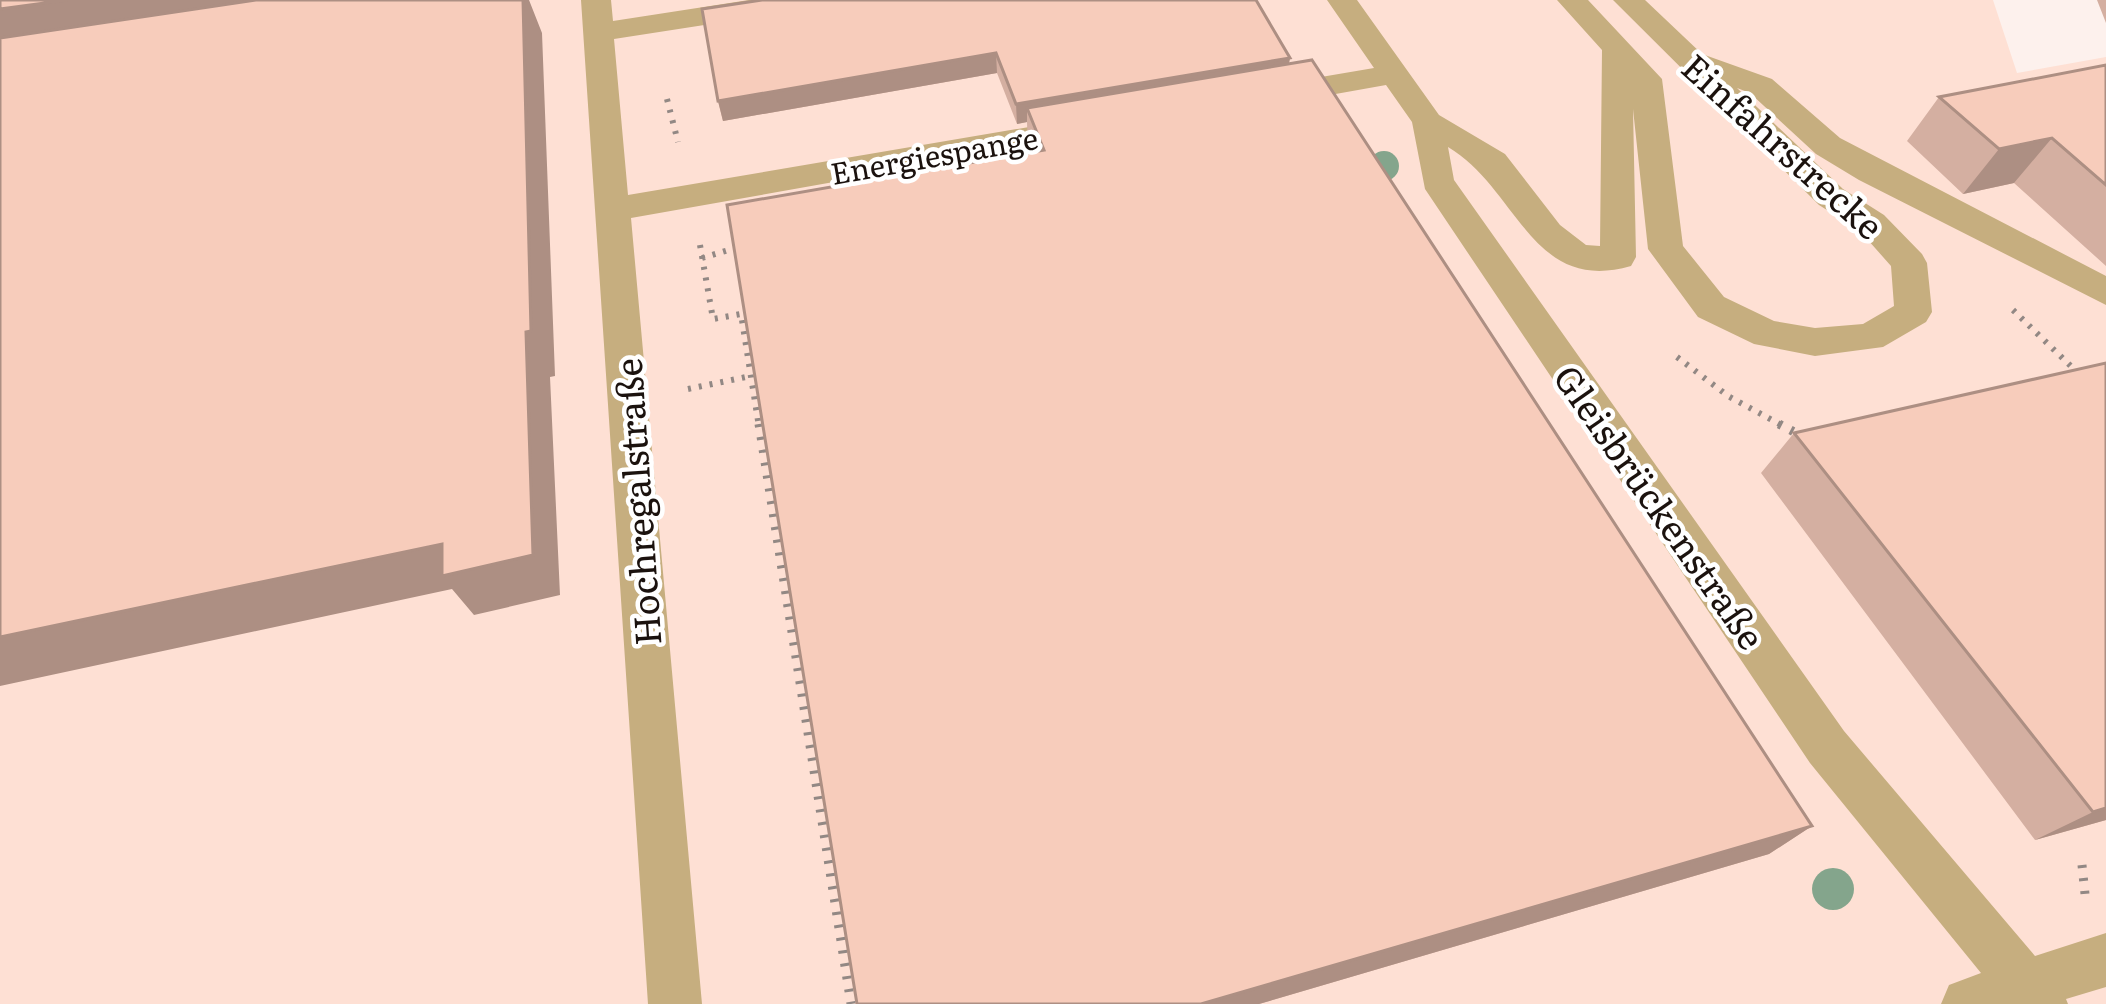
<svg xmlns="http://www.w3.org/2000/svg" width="2106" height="1004" viewBox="0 0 2106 1004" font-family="Literata,serif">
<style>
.built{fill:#fee0d4}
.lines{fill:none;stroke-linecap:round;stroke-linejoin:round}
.path-far1{stroke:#928884;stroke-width:6;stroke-dasharray:3 8;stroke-linecap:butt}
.path{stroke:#928884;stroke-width:9;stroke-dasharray:3 10;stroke-linecap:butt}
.lane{fill:#c6ae7f;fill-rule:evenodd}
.tree{fill:#84a58c}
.wall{fill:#d4afa1}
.shaded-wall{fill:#ad8f83}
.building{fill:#f7ccbb;stroke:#ad8f83;stroke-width:3}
.labels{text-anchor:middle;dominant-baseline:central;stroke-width:9;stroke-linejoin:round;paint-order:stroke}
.far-street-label{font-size:30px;fill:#1b120e;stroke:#fff}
.street-label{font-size:36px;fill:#1b120e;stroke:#fff}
</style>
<rect width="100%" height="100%" fill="#fdf1ed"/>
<path class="built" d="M 0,0 L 1993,0 L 2017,73 L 2106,57 L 2106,1004 L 0,1004 Z"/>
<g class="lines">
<path class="path-far1" d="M 667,99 L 678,142
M 700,245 L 713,319 L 741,314 L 759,427
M 702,258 L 732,249
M 2013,310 L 2080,375
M 1677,357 L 1728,396 L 1785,427
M 688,389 L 751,376"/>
<path class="path" d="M 759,424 L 851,1004
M 1779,424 L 1800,435
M 2082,865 L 2085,894"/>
<path class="lane" d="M 581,0 L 611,0 L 613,21 L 749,0 L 822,0 L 807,9 L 614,39 L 628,195 L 1082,118 L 1094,121 L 1098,128 L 1094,135 L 1082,138 L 631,218 L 702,1004 L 648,1004 Z
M 1327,0 L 1357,0 L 1439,115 L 1505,154 L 1560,225 L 1586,245 L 1600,246 L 1602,50 L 1557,0 L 1588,0 L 1662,79 L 1683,246 L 1724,297 L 1774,321 L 1815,328 L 1863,324 L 1894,306 L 1891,266 L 1860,231 L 1819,205 L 1613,0 L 1645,0 L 1702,54 L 1772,79 L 1840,138 L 2106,276 L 2106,305 L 1859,180 L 1816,154 L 1750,93 L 1737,88 L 1843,189 L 1884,215 L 1922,254 L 1927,263 L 1932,312 L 1926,322 L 1883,347 L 1815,356 L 1754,344 L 1698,317 L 1648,249 L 1633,109 L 1636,257 L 1631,266 C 1531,295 1518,188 1448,147 L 1454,180 L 1844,731 L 2035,956 L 2106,933 L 2106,987 L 2066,999 L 2068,1004 L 1941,1004 L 1949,985 L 1981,973 L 1810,763 L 1425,189 L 1412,122 L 1386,85 L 1274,105 L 1258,95 L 1274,85 L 1374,68 Z"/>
</g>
<g class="tree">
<circle cx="1384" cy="166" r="15"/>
<circle cx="1833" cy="889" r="21"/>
</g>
<path class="wall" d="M 762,0 L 1290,58 L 1289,63 L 1812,826 L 1769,854 L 1259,1004 L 857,1004 L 1028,153 L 1027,122 L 1017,124 L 997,73 L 723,121 L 718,101 Z
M 2097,0 L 2106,0 L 2106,23 Z
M 2106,65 L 2106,266 L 2014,183 L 1963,194 L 1907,141 L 1939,97 Z
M 2106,363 L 2106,820 L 2035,840 L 1761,473 L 1794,433 Z"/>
<path class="shaded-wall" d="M 67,0 L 432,0 L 0,62 L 0,9 Z
M 519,0 L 529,0 L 542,33 L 555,376 L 550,377 L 560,595 L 474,615 L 452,589 L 0,686 L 0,637 L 526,332 Z
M 996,53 L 997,73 L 723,121 L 718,101 Z
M 1290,58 L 1286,78 L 1027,108 L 1027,122 L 1017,124 L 1016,104 Z
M 2052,138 L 2014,183 L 1963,194 L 1999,149 Z
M 2106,808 L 2106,820 L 2035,840 L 2093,812 Z
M 1812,826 L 1769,854 L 1259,1004 L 1201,1004 Z"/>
<path class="building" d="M 0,0 L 67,0 L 0,9 Z
M 256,0 L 523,0 L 531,331 L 526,332 L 533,555 L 442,576 L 442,544 L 0,637 L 0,38 Z
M 762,0 L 1256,0 L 1290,58 L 1016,104 L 996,53 L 718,101 L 702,9 Z
M 1312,60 L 1812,826 L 1201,1004 L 857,1004 L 727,205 L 1044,150 L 1027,108 Z
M 2106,65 L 2106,185 L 2052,138 L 1999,149 L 1939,97 Z
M 2106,363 L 2106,808 L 2093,812 L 1794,433 Z"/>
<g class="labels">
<g class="far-street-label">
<text transform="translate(934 154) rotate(-10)">Energiespange</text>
</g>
<g class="street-label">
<text transform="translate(1784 145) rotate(42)">Einfahrstrecke</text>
<text transform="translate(636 502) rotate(-94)">Hochregalstraße</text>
<text transform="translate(1661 506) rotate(55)">Gleisbrückenstraße</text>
</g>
</g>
</svg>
